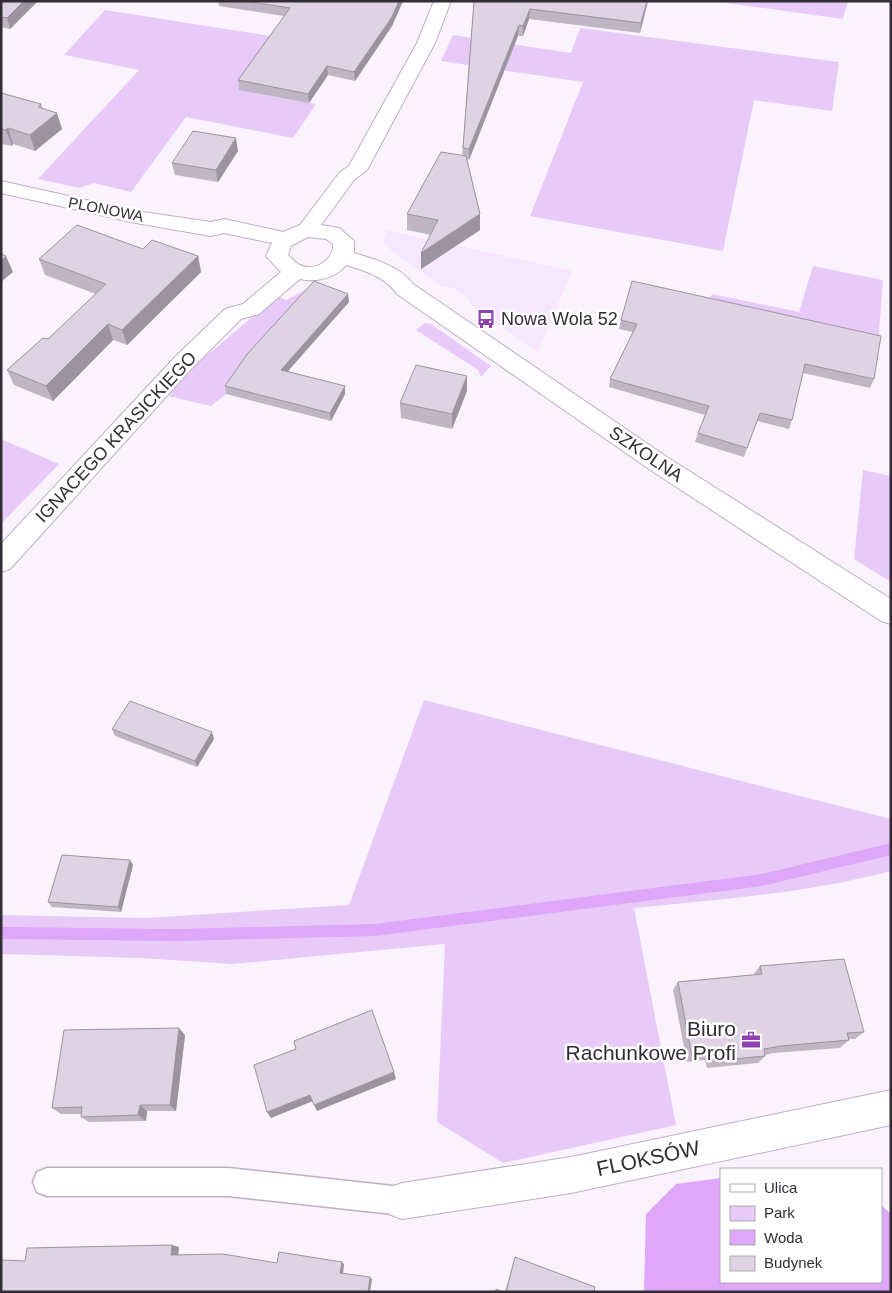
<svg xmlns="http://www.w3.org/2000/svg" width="892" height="1293" viewBox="0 0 892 1293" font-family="Helvetica,sans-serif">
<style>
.built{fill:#f6e6ff}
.green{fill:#e8caf8}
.water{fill:#dea7fa}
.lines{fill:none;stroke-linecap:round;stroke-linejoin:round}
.stream{fill:#dea7fa;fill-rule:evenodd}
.service-casing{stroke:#bcb0c2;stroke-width:3}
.minor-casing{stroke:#bcb0c2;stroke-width:2}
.service{fill:#fff;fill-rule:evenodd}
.minor{fill:#fff;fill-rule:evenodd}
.wall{fill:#bfb5c4}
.shaded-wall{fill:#9b93a0}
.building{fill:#ded2e4;stroke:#9b93a0}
.labels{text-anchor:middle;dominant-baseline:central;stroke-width:5;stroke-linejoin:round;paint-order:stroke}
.far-street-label{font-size:15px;fill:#322d34;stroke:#fff}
.poi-label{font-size:18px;fill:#322d34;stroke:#fff;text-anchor:start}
.street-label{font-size:18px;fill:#322d34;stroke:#fff}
.near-poi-label{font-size:21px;fill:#322d34;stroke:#fff;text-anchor:end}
.near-street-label{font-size:21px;fill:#322d34;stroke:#fff}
</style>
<rect width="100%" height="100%" fill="#faf3fe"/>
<path class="built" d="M 387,230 L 572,271 L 538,352 L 471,305 L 470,300 L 452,287 L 442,287 L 383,244 Z"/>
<path class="green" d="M 712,1 L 848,1 L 843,19 Z
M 105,10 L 277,37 L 239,89 L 316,104 L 293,138 L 186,117 L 131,192 L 94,183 L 79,188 L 38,179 L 139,70 L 64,55 Z
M 580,28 L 839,62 L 832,111 L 754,100 L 723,251 L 530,216 L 583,82 L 441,61 L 453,35 L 571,53 Z
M 813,266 L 883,280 L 878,345 L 706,307 L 712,294 L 799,312 Z
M 307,289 L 226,394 L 211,406 L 168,396 L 199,362 L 277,296 L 286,300 Z
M 425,323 L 431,324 L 491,366 L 481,377 L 478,370 L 416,330 Z
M 1,439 L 59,464 L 1,524 Z
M 863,470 L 891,476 L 891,582 L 854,559 Z
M 424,700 L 891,819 L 891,871 C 803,894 723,899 634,908 L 676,1125 L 503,1163 L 437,1122 L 445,944 L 232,964 L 140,958 L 1,954 L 1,915 L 145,918 L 349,905 Z"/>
<path class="water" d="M 721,1178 L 721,1282 L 881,1282 L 881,1205 L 891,1214 L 891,1292 L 644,1292 L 646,1214 L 676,1184 Z"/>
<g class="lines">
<path class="stream" d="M 891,843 L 891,855 L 762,886 L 375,936 L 178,941 L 1,939 L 1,927 L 178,929 L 375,924 L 762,874 Z"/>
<g class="service-casing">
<path id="service" d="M 47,1168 L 228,1168 L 402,1187 L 412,1191 L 416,1201 L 412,1211 L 402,1215 L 228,1196 L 47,1196 L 37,1192 L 33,1182 L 37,1172 Z"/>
</g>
<g class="minor-casing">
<path id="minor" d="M 434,1 L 451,1 L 435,43 L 367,170 L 354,180 L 321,225 L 339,228 L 354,241 L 354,253 C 376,260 398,265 413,284 L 667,457 L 891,599 L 891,624 L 881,621 L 649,469 L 397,294 C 385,277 366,271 346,265 C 336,278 315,283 300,279 L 259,314 L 241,319 L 192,368 L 10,569 L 1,572 L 1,544 L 176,356 L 225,309 L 243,304 L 281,272 L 266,256 L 272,243 L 224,233 L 211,236 L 136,223 L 1,193 L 1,181 L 136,211 L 211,222 L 224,219 L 283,232 L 300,225 L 340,172 L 349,166 L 417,43 ZM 308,237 L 326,239 L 333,244 C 334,260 315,272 300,265 C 295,263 292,258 288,255 L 291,246 Z
M 891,1090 L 891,1125 L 571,1193 L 402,1219 L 389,1214 L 384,1201 L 389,1188 L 402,1183 L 571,1157 Z"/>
</g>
<use href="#service" class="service"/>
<use href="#minor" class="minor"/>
</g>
<path class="wall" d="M 1,1 L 38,1 L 10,29 L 1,27 Z
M 218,1 L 403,1 L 392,26 L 355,81 L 328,75 L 309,103 L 239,90 L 238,80 L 284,16 L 219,6 Z
M 474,1 L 648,1 L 640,33 L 529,19 L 523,36 L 518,36 L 469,160 L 467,159 L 480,214 L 480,230 L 421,269 L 421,253 L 431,235 L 407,230 L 407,214 L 462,156 Z
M 1,93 L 41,104 L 43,109 L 62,129 L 35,151 L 13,144 L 12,146 L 1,144 Z
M 238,151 L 218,182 L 175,175 L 172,163 Z
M 143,249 L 198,256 L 201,272 L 127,345 L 113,340 L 53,401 L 14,385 L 7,370 L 48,339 L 96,294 L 45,275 L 39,259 Z
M 348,294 L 349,302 L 287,371 L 345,386 L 345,394 L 331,421 L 226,394 L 225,386 Z
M 621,320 L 874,379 L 870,388 L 803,373 L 792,420 L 789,429 L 757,421 L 744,457 L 695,442 L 698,433 L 705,415 L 609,387 L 610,379 L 633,332 L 619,329 Z
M 467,376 L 467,391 L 452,429 L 401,418 L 400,403 Z
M 112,729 L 214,739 L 197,767 L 115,736 Z
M 130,860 L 133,865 L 121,912 L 52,907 L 48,902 Z
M 760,966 L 864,1032 L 855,1039 L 849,1039 L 849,1040 L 840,1048 L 773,1053 L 765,1055 L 765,1056 L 758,1063 L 707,1068 L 705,1060 L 687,1062 L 673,990 L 678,982 L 753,975 Z
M 185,1035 L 176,1111 L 147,1111 L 146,1121 L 89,1122 L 81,1117 L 81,1114 L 61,1114 L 52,1108 Z
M 515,1257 L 594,1292 L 505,1292 L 514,1260 Z"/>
<path class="shaded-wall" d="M 24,1 L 38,1 L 10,29 L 7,18 Z
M 399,1 L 403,1 L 392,26 L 355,81 L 354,72 Z
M 647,1 L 648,1 L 640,33 L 641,23 Z
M 530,9 L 529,19 L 523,36 L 523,26 Z
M 519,25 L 518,36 L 469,160 L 469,149 Z
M 327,66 L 328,75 L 309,103 L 308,94 Z
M 57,113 L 62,129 L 35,151 L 30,135 Z
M 8,128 L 13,144 L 12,146 L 6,130 Z
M 236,138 L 238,151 L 218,182 L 216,170 Z
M 480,214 L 480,230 L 421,269 L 421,253 Z
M 6,256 L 13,272 L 1,282 L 1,261 Z
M 198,256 L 201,272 L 127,345 L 122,330 Z
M 348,294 L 349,302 L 282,378 L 281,370 Z
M 108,324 L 113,340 L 53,401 L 46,386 Z
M 467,376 L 467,391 L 452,429 L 452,414 Z
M 345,386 L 345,394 L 331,421 L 330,413 Z
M 212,732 L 214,739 L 197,767 L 195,761 Z
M 130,860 L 133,865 L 121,912 L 118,907 Z
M 179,1028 L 185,1035 L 176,1111 L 170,1105 Z
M 394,1072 L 396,1079 L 317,1111 L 314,1105 Z
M 310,1095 L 313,1101 L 271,1118 L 267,1112 Z
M 140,1105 L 147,1111 L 146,1121 L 138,1115 Z
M 172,1245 L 179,1247 L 178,1258 L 171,1255 Z
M 342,1262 L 344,1264 L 343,1275 L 340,1273 Z
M 370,1277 L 372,1279 L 370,1292 L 368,1292 Z"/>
<path class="building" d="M 1,1 L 24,1 L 7,18 L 1,17 Z
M 244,1 L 399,1 L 392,17 L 354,72 L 327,66 L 308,94 L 238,80 L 290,8 Z
M 474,1 L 647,1 L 641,23 L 530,9 L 523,26 L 519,25 L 469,149 L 463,148 Z
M 1,93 L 41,104 L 38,107 L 57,113 L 30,135 L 8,128 L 6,130 L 1,129 Z
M 193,131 L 236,138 L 216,170 L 172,163 Z
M 441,152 L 466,156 L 480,214 L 421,253 L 438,220 L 407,214 Z
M 77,225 L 143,249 L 152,240 L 198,256 L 122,330 L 108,324 L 46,386 L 7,370 L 43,338 L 48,339 L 106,284 L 39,259 Z
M 1,254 L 6,256 L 1,261 Z
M 314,281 L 348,294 L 281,370 L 345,386 L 330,413 L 225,386 L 248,353 Z
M 632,281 L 881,336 L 874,379 L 805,364 L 792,420 L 760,413 L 747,448 L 698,433 L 709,406 L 610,379 L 637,324 L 621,320 Z
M 416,365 L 467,376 L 452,414 L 400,403 Z
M 130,701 L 212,732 L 195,761 L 112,729 Z
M 62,855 L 130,860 L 118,907 L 48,902 Z
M 844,959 L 864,1032 L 847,1033 L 849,1040 L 781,1046 L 764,1049 L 765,1056 L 713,1061 L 711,1053 L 692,1056 L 678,982 L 762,974 L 760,966 Z
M 372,1010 L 394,1072 L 314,1105 L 310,1095 L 267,1112 L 254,1065 L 296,1049 L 294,1041 Z
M 179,1028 L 170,1105 L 140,1105 L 138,1115 L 81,1117 L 82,1107 L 52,1108 L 64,1030 Z
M 172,1245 L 171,1255 L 223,1254 L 277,1263 L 279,1252 L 342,1262 L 340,1273 L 370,1277 L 368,1292 L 1,1292 L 1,1260 L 25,1261 L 27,1248 Z
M 515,1257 L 595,1287 L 594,1292 L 506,1292 Z
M 496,1289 L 503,1292 L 496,1292 Z"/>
<defs>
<g id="bus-bare" transform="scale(1.5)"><path d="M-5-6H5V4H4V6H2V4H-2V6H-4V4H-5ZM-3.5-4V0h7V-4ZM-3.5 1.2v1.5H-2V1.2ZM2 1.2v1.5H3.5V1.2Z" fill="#9041b2" stroke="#fff" stroke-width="2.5" paint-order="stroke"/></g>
<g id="office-bare" transform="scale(1.5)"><path d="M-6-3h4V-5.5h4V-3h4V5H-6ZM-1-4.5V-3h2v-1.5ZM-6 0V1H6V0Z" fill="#9041b2" stroke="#fff" stroke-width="2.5" paint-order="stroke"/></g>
</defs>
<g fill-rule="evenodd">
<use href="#bus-bare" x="486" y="319"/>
<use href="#office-bare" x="751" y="1040"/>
</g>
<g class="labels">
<g class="far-street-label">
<text transform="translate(106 209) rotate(11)">PLONOWA</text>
</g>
<g class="poi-label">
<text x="501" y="319">Nowa Wola 52</text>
</g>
<g class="street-label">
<text transform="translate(116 437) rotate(-47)">IGNACEGO KRASICKIEGO</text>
<text transform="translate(646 454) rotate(34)">SZKOLNA</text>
</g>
<g class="near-poi-label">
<text x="736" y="1028">Biuro<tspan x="736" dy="24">Rachunkowe Profi</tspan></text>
</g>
<g class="near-street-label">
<text transform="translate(648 1158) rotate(-12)">FLOKSÓW</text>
</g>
</g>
<rect width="892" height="1293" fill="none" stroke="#322d34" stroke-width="5"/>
<rect x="720" y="1168" width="162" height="115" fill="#ffffff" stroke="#adabae"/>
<rect x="730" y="1184" width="25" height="8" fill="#ffffff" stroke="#adabae"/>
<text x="764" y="1193" font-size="15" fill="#322d34">Ulica</text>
<rect x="730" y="1206" width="25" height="15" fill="#e8caf8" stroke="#adabae"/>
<text x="764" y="1218" font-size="15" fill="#322d34">Park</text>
<rect x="730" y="1230" width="25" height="15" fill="#dea7fa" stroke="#adabae"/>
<text x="764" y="1243" font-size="15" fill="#322d34">Woda</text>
<rect x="730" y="1256" width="25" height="15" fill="#ded2e4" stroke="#adabae"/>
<text x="764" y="1268" font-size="15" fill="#322d34">Budynek</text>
</svg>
